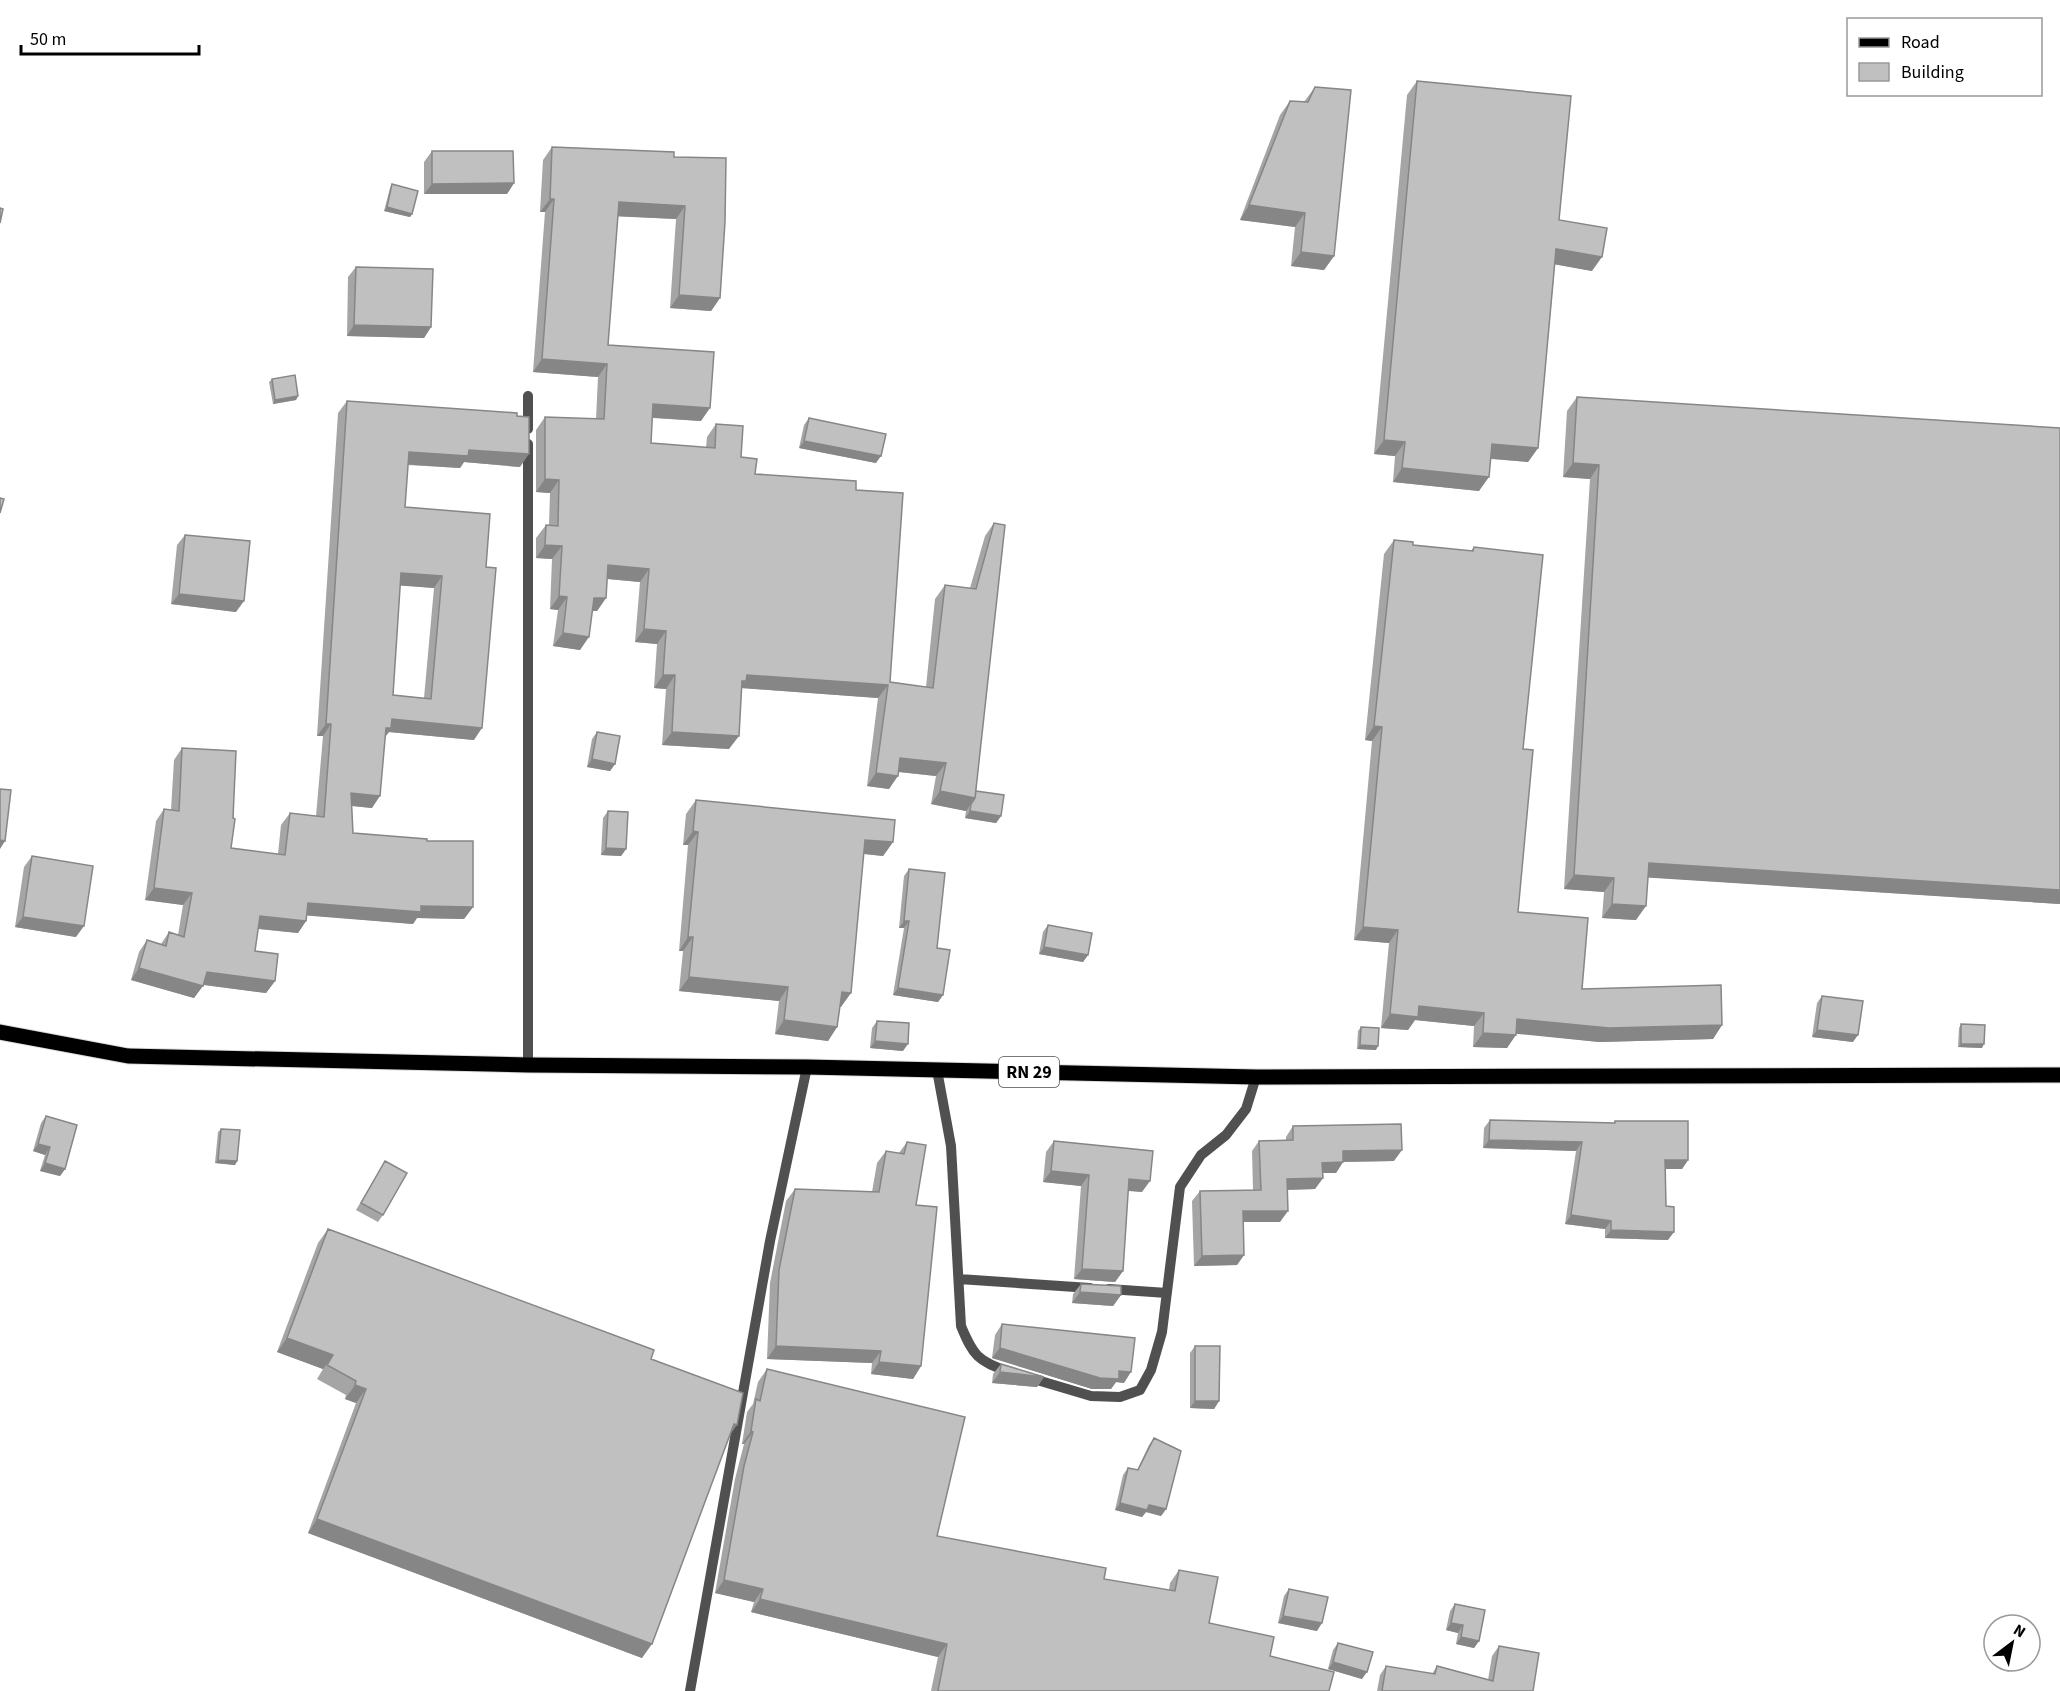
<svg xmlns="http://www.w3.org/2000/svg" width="2060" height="1691" viewBox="0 0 2060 1691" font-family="'Source Sans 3',sans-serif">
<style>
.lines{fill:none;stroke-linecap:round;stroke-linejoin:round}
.primary-casing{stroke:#dbdbdb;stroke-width:17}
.lane{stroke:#505050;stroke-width:10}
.primary{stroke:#000;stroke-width:15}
.wall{fill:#a5a5a5;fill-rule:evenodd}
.shaded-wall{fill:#868686}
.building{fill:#c0c0c0;stroke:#868686;stroke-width:1.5;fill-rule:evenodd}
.labels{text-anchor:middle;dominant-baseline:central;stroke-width:5;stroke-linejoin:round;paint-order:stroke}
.shield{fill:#fff;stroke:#4c4c4c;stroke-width:1.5}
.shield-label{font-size:18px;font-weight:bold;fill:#000}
</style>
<rect width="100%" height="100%" fill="#fff"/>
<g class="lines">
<g class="primary-casing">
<path id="primary" d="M 0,1032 L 128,1056 L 528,1065 L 807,1067 L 1256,1077 L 2060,1075"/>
</g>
<path class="lane" d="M 528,396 L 528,429
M 528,444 L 528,1065
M 937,1070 L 951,1146 L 961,1326 C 973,1355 978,1362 1010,1372
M 959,1279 L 1090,1288
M 1109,1289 L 1167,1293
M 1027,1377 L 1091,1396 L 1120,1397 L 1140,1390 L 1151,1370 L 1162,1332 L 1180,1187 L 1201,1155 L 1226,1135 L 1246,1109 L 1256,1077
M 690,1691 L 770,1241 L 807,1067"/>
<use href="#primary" class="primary"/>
</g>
<path class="wall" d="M 1417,81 L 1559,220 L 1592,271 L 1555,264 L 1538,448 L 1528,462 L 1491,459 L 1479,491 L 1393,482 L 1395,456 L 1374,454 L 1407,95 Z
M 1315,87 L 1334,256 L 1324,270 L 1291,266 L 1295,227 L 1240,220 L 1280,115 L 1290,101 L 1304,102 Z
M 552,147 L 674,157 L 720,298 L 711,311 L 670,308 L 676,219 L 618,216 L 608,345 L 701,421 L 652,418 L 651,443 L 706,448 L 707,437 L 716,424 L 755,474 L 856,490 L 890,682 L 926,687 L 935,599 L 945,585 L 970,588 L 985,536 L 994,523 L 976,791 L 1001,816 L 996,823 L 965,818 L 966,811 L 931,804 L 936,776 L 898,772 L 889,789 L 867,786 L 878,698 L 742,688 L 729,749 L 662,745 L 666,689 L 654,688 L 657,644 L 635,642 L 640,582 L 607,579 L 606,598 L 597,611 L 592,611 L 580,650 L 553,646 L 558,610 L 550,609 L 552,559 L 536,558 L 536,538 L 546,525 L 549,525 L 550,493 L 536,492 L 536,430 L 545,417 L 596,419 L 598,377 L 533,372 L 545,212 L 540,212 L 543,160 Z
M 432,151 L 514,183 L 507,194 L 424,194 L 424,162 Z
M 392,184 L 412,214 L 410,217 L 384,211 L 390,188 Z
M 356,267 L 431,327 L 424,338 L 347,336 L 348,277 Z
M 272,379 L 298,396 L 296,400 L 273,404 L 269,382 Z
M 1577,397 L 2060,904 L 1648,877 L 1636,920 L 1602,918 L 1604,892 L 1564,889 L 1590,479 L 1563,477 L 1567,411 Z
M 347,401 L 520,467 L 464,462 L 460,468 L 408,465 L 405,507 L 486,567 L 474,740 L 389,732 L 385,736 L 372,808 L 352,806 L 353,833 L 427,841 L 473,907 L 464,919 L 417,918 L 413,924 L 307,915 L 306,921 L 298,933 L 258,929 L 255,951 L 275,981 L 266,993 L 203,985 L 194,998 L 131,980 L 139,952 L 147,940 L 161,944 L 169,932 L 178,935 L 183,905 L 145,900 L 156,821 L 164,809 L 171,810 L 174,760 L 182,748 L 231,848 L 278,854 L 281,825 L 290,813 L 316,816 L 323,736 L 317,736 L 338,413 ZM 400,585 L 434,588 L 424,698 L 393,695 Z
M 809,418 L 876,463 L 799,448 L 804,425 Z
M 185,535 L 236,612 L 171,604 L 177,545 Z
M 1394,540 L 1413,545 L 1471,551 L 1474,547 L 1523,749 L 1518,912 L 1582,989 L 1722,1025 L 1713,1039 L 1599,1042 L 1516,1033 L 1507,1048 L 1473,1047 L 1474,1026 L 1415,1020 L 1408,1030 L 1381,1028 L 1389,943 L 1354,940 L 1372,741 L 1365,740 L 1384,554 Z
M 597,732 L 615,764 L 610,771 L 587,767 L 592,739 Z
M 696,800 L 893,842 L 883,856 L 864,854 L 841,1007 L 840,1007 L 837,1027 L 828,1041 L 775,1034 L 779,1001 L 679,991 L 683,951 L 679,951 L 688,845 L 683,845 L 686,814 Z
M 608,811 L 626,849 L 621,856 L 601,855 L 603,818 Z
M 32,856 L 76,937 L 15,927 L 24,867 Z
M 909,869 L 937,948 L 943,995 L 938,1002 L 893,995 L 904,928 L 899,928 L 904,876 Z
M 1048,925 L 1088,955 L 1083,962 L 1039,954 L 1043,932 Z
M 1822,996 L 1853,1042 L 1812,1037 L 1817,1003 Z
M 877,1021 L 903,1051 L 870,1048 L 872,1028 Z
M 1961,1024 L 1982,1048 L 1958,1047 L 1959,1028 Z
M 1361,1027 L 1376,1050 L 1357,1049 L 1358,1031 Z
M 46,1116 L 65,1169 L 60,1176 L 40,1171 L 45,1155 L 33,1151 L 41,1123 Z
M 1490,1120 L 1614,1123 L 1615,1121 L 1688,1160 L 1682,1169 L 1666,1169 L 1666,1206 L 1668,1240 L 1605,1238 L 1605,1229 L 1565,1224 L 1576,1151 L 1483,1148 L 1484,1128 Z
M 1293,1126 L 1394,1161 L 1343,1162 L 1336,1173 L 1323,1173 L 1323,1178 L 1315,1189 L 1287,1190 L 1280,1222 L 1243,1222 L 1244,1255 L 1237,1265 L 1194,1266 L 1192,1201 L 1200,1191 L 1253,1190 L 1252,1151 L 1259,1141 L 1286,1140 L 1286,1137 Z
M 221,1129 L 237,1161 L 235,1165 L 215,1163 L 218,1132 Z
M 1054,1141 L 1142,1192 L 1128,1191 L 1123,1271 L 1115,1282 L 1074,1279 L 1081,1186 L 1043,1182 L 1046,1152 Z
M 907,1142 L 916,1205 L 921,1366 L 913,1379 L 871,1374 L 872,1363 L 767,1359 L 770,1283 L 786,1201 L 795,1189 L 872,1192 L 877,1163 L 886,1151 L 899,1153 Z
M 385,1161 L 383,1215 L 378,1222 L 356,1210 Z
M 328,1229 L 651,1359 L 729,1436 L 642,1658 L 308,1533 L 356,1403 L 345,1399 L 346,1395 L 317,1379 L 323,1369 L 277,1352 L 318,1243 Z
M 1081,1284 L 1121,1295 L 1113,1306 L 1072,1303 L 1073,1294 Z
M 1002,1324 L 1124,1383 L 1116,1382 L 1111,1389 L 1092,1389 L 992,1358 L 995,1335 Z
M 1195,1346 L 1219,1401 L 1214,1409 L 1190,1408 L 1190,1353 Z
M 1001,1364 L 1044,1377 L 1037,1387 L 992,1383 L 993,1374 Z
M 767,1369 L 937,1536 L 1104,1579 L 1169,1590 L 1170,1583 L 1179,1570 L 1209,1623 L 1270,1656 L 1329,1691 L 931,1691 L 938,1657 L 751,1612 L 754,1602 L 715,1593 L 735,1479 L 744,1444 L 742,1444 L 747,1412 L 753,1404 L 758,1382 Z
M 1154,1438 L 1166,1509 L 1161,1516 L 1146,1512 L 1142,1517 L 1115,1510 L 1123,1475 L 1128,1468 L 1137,1470 L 1149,1445 Z
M 1289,1589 L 1317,1631 L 1278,1623 L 1284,1596 Z
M 1455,1604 L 1479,1641 L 1474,1648 L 1456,1644 L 1458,1633 L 1446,1630 L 1450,1611 Z
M 1338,1643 L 1362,1679 L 1328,1669 L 1333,1650 Z
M 1499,1646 L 1533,1691 L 1377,1691 L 1380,1675 L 1386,1666 L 1432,1674 L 1437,1666 L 1488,1680 L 1492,1656 Z"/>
<path class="shaded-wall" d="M 514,183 L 507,194 L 424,194 L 432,184 Z
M 550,199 L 554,199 L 545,212 L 540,212 Z
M 619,202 L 685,206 L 676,219 L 610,216 Z
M 1249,205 L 1305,213 L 1295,227 L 1240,220 Z
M 387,207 L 412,214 L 410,217 L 384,211 Z
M 1556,249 L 1602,257 L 1592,271 L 1547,263 Z
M 1301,252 L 1334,256 L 1324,270 L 1291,266 Z
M 679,295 L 720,298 L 711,311 L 670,308 Z
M 354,325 L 431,327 L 424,338 L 347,336 Z
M 542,359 L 607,364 L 598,377 L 533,372 Z
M 298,396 L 296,400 L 273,404 L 275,400 Z
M 653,404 L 710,408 L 701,421 L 644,417 Z
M 1384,440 L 1405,442 L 1395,456 L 1374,454 Z
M 804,441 L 881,456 L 876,463 L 799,448 Z
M 1492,444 L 1538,448 L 1528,462 L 1483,458 Z
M 469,450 L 529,454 L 520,467 L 464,462 L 460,468 L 400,464 L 409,452 Z
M 1573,463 L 1599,465 L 1590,479 L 1563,477 Z
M 1402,468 L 1489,477 L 1479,491 L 1393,482 Z
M 545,479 L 559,480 L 550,493 L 536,492 Z
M 545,545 L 562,546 L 552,559 L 536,558 Z
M 608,565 L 649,569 L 640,582 L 598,578 Z
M 401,573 L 442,576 L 434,588 L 392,585 Z
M 179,594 L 244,601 L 236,612 L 171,604 Z
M 559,596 L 567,597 L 558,610 L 550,609 Z
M 594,598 L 606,598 L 597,611 L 585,611 Z
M 644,629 L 666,631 L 657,644 L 635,642 Z
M 563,633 L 589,637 L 580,650 L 553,646 Z
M 663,675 L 675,675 L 666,689 L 654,688 Z
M 747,675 L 888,685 L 878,698 L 741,688 L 733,694 Z
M 392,719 L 482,728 L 474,740 L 389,732 L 382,741 L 378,740 Z
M 326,724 L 331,724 L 323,736 L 317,736 Z
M 1374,726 L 1382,727 L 1372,741 L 1365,740 Z
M 672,732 L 739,736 L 729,749 L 662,745 Z
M 900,758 L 946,763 L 936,776 L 891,771 Z
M 592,759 L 615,764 L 610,771 L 587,767 Z
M 876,773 L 898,776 L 889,789 L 867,786 Z
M 940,791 L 975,798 L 966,811 L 931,804 Z
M 351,793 L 380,796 L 372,808 L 343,805 Z
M 970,811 L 1001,816 L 996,823 L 965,818 Z
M 693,831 L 698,832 L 688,845 L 683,845 Z
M 0,840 L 5,841 L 0,849 Z
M 865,840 L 893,842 L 883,856 L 856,853 Z
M 606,848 L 626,849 L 621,856 L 601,855 Z
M 1649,863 L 2060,890 L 2060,904 L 1639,877 Z
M 1574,875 L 1614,878 L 1604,892 L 1564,889 Z
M 154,888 L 192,893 L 183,905 L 145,900 Z
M 308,903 L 421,906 L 473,907 L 464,919 L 417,918 L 413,924 L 300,915 Z
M 1612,904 L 1646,906 L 1636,920 L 1602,918 Z
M 260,916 L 306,921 L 298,933 L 251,928 Z
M 23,917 L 84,926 L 76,937 L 15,927 Z
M 904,921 L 909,921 L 904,928 L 899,928 Z
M 1363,927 L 1398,930 L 1389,943 L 1354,940 Z
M 688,937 L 693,937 L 683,951 L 679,951 Z
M 1044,947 L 1088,955 L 1083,962 L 1039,954 Z
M 139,968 L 203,986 L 194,998 L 131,980 Z
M 207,972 L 275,981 L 266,993 L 198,984 Z
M 689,977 L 788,987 L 779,1001 L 679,991 Z
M 898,988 L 943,995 L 938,1002 L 893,995 Z
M 842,992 L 851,993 L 841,1007 L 832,1006 Z
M 1419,1006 L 1484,1013 L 1474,1026 L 1415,1020 L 1408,1030 L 1381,1028 L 1390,1014 Z
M 1517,1019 L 1722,1025 L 1713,1039 L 1599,1042 L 1508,1033 Z
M 784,1020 L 837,1027 L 828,1041 L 775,1034 Z
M 1817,1030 L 1858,1035 L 1853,1042 L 1812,1037 Z
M 1483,1033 L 1516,1035 L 1507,1048 L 1473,1047 Z
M 875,1041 L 908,1044 L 903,1051 L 870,1048 Z
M 1961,1044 L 1984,1044 L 1982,1048 L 1958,1047 Z
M 1360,1045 L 1378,1046 L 1376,1050 L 1357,1049 Z
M 1489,1140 L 1582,1142 L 1576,1151 L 1483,1148 Z
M 38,1144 L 50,1147 L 45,1155 L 33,1151 Z
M 1402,1150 L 1394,1161 L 1335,1162 L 1343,1151 Z
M 218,1160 L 237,1161 L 235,1165 L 215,1163 Z
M 1665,1160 L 1688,1160 L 1682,1169 L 1660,1169 Z
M 1343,1162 L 1336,1173 L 1315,1173 L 1322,1163 Z
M 45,1163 L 65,1169 L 60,1176 L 40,1171 Z
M 1051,1171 L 1089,1175 L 1081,1186 L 1043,1182 Z
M 1323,1178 L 1315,1189 L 1279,1190 L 1287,1179 Z
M 1129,1179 L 1150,1181 L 1142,1192 L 1122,1190 Z
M 1243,1211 L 1288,1211 L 1280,1222 L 1236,1222 Z
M 1571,1215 L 1611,1221 L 1605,1229 L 1565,1224 Z
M 1611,1230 L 1674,1232 L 1668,1240 L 1605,1238 Z
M 1244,1255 L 1237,1265 L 1194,1266 L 1202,1256 Z
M 1082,1269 L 1123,1271 L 1115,1282 L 1074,1279 Z
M 1080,1292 L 1121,1295 L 1113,1306 L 1072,1303 Z
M 287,1338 L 333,1355 L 323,1369 L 277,1352 Z
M 776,1346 L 881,1351 L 872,1363 L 767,1359 Z
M 1000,1348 L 1119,1371 L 1131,1372 L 1124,1383 L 1116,1382 L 1111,1389 L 1092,1389 L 992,1358 Z
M 879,1362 L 921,1366 L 913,1379 L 871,1374 Z
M 1000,1372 L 1044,1377 L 1037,1387 L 992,1383 Z
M 355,1385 L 366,1389 L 356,1403 L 345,1399 Z
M 1195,1401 L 1219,1401 L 1214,1409 L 1190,1408 Z
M 734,1424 L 737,1425 L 727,1439 Z
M 751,1431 L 753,1432 L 744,1444 L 742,1444 Z
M 1120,1503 L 1149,1505 L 1166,1509 L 1161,1516 L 1146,1512 L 1142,1517 L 1115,1510 Z
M 317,1519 L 652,1644 L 642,1658 L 308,1533 Z
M 724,1580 L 763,1589 L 754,1602 L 715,1593 Z
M 760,1599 L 947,1644 L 938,1657 L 751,1612 Z
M 1283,1616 L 1322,1623 L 1317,1631 L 1278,1623 Z
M 1451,1623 L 1463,1625 L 1458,1633 L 1446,1630 Z
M 1461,1637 L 1479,1641 L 1474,1648 L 1456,1644 Z
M 1333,1662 L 1367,1672 L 1362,1679 L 1328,1669 Z"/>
<path class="building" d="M 1417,81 L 1571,96 L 1559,220 L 1607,228 L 1602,257 L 1556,249 L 1538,448 L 1492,444 L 1489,477 L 1402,468 L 1405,442 L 1384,440 Z
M 1315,87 L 1351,90 L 1334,256 L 1301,252 L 1305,213 L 1249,205 L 1290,101 L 1308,102 Z
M 552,147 L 674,152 L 674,157 L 726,158 L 725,222 L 720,298 L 679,295 L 685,206 L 619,202 L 608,345 L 714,352 L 710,408 L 653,404 L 651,443 L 715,448 L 716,424 L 743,426 L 741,457 L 757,459 L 755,474 L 856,481 L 856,490 L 903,493 L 890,682 L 933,688 L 945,585 L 976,589 L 994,523 L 1005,525 L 975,798 L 940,791 L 946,763 L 900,758 L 898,776 L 876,773 L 888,685 L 747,675 L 746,681 L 742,681 L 739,736 L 672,732 L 675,675 L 663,675 L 666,631 L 644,629 L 649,569 L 608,565 L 606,598 L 594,598 L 589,637 L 563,633 L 567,597 L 559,596 L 562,546 L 545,545 L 546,525 L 558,526 L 559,480 L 545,479 L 545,417 L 604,419 L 607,364 L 542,359 L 554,199 L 550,199 Z
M 432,151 L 513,151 L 514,183 L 432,184 Z
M 392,184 L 418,191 L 412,214 L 387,207 Z
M 0,208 L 3,209 L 0,223 Z
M 356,267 L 433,269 L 431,327 L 354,325 Z
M 295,375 L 298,396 L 275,400 L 272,379 Z
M 1577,397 L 2060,428 L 2060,890 L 1649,863 L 1646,906 L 1612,904 L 1614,878 L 1574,875 L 1599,465 L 1573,463 Z
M 347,401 L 517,413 L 517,416 L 529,417 L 529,454 L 469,450 L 468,456 L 409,452 L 405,507 L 490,514 L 486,567 L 496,568 L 482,728 L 392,719 L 391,728 L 386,728 L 380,796 L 351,793 L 353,833 L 427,839 L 427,841 L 473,841 L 473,907 L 421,906 L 421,912 L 308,903 L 306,921 L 260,916 L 255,951 L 278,954 L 275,981 L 207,972 L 203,986 L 139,968 L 147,940 L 166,946 L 169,932 L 184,937 L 192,893 L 154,888 L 164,809 L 179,811 L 182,748 L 236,751 L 233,818 L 235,819 L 231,848 L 285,855 L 290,813 L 324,817 L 331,724 L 326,724 ZM 401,573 L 442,576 L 431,699 L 393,695 Z
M 809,418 L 886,434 L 881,456 L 804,441 Z
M 0,498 L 4,499 L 0,513 Z
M 185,535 L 250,541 L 244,601 L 179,594 Z
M 1394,540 L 1413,542 L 1413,545 L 1473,551 L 1474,547 L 1543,555 L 1523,749 L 1533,750 L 1518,912 L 1588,918 L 1582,989 L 1721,985 L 1722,1025 L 1609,1028 L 1517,1019 L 1516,1035 L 1483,1033 L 1484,1013 L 1419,1006 L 1418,1017 L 1390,1014 L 1398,930 L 1363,927 L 1382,727 L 1374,726 Z
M 597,732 L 620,736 L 615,764 L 592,759 Z
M 0,789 L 11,790 L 5,841 L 0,840 Z
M 976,791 L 1004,795 L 1001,816 L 970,811 L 971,804 L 975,798 Z
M 696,800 L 895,820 L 893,842 L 865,840 L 851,993 L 842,992 L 837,1027 L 784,1020 L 788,987 L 689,977 L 693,937 L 688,937 L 698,832 L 693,831 Z
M 608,811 L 628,812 L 626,849 L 606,848 Z
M 32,856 L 93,866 L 84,926 L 23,917 Z
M 909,869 L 945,873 L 937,948 L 950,950 L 943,995 L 898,988 L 909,921 L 904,921 Z
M 1048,925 L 1092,933 L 1088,955 L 1044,947 Z
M 1822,996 L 1863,1001 L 1858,1035 L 1817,1030 Z
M 877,1021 L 909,1023 L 908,1044 L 875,1041 Z
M 1961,1024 L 1985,1025 L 1984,1044 L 1961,1044 Z
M 1361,1027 L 1379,1028 L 1378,1046 L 1360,1045 Z
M 46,1116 L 77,1125 L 65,1169 L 45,1163 L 50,1147 L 38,1144 Z
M 1490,1120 L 1615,1123 L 1615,1121 L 1688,1121 L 1688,1160 L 1665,1160 L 1666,1206 L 1674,1207 L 1674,1232 L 1611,1230 L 1611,1221 L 1571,1215 L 1582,1142 L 1489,1140 Z
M 1401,1124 L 1402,1150 L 1343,1151 L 1343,1162 L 1322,1163 L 1323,1178 L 1287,1179 L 1288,1211 L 1243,1211 L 1244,1255 L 1202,1256 L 1200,1191 L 1261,1190 L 1259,1141 L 1293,1140 L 1293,1126 Z
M 221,1129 L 240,1130 L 237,1161 L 218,1160 Z
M 1054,1141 L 1153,1151 L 1150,1181 L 1129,1179 L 1123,1271 L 1082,1269 L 1089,1175 L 1051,1171 Z
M 907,1142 L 926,1145 L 916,1205 L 937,1207 L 921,1366 L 879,1362 L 881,1351 L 776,1346 L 779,1270 L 795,1189 L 879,1192 L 886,1151 L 904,1154 Z
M 385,1161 L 407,1173 L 383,1215 L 361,1203 Z
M 328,1229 L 654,1350 L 651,1359 L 743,1393 L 737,1425 L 734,1424 L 652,1644 L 317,1519 L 366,1389 L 355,1385 L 356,1381 L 327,1365 L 333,1355 L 287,1338 Z
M 1081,1284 L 1121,1286 L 1121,1295 L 1080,1292 Z
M 1002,1324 L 1135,1338 L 1131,1372 L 1119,1371 L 1119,1379 L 1100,1378 L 1000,1348 Z
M 1195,1346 L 1220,1346 L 1219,1401 L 1195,1401 Z
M 1001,1364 L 1044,1377 L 1000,1372 Z
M 767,1369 L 965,1417 L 937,1536 L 1106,1568 L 1104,1579 L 1175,1591 L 1179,1570 L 1218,1577 L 1209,1623 L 1274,1637 L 1270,1656 L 1334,1672 L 1329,1691 L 938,1691 L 947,1644 L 760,1599 L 763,1589 L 724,1580 L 744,1466 L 753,1432 L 751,1431 L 756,1399 L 760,1401 Z
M 1154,1438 L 1181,1451 L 1166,1509 L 1149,1505 L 1147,1510 L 1120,1503 L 1128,1468 L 1138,1470 Z
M 1289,1589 L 1328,1597 L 1322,1623 L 1283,1616 Z
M 1455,1604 L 1485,1610 L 1479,1641 L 1461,1637 L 1463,1625 L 1451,1623 Z
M 1338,1643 L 1373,1652 L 1367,1672 L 1333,1662 Z
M 1499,1646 L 1539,1653 L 1533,1691 L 1382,1691 L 1386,1666 L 1435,1674 L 1437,1666 L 1493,1681 Z"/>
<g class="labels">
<rect class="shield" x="999" y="1057" width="60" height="30" rx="4.5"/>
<g class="shield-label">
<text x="1029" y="1072">RN 29</text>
</g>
</g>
<rect x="1847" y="18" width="195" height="78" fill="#ffffff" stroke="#999999" stroke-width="1.5"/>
<rect x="1859" y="38" width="30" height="9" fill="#000000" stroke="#999999" stroke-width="1.5"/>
<text x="1901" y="48" font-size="18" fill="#000000">Road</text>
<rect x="1859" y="63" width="30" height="18" fill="#c0c0c0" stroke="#999999" stroke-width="1.5"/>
<text x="1901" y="78" font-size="18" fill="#000000">Building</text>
<g transform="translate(2012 1643) rotate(32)"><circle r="28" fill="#ffffff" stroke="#999999" stroke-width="1.5"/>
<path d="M0-4.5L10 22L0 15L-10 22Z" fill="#000000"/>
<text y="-9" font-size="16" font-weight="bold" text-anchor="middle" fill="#000000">N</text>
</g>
<path d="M21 45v9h178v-9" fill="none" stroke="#000000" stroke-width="3"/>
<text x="30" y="45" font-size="18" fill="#000000" stroke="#ffffff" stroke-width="4.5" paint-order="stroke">50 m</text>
</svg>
